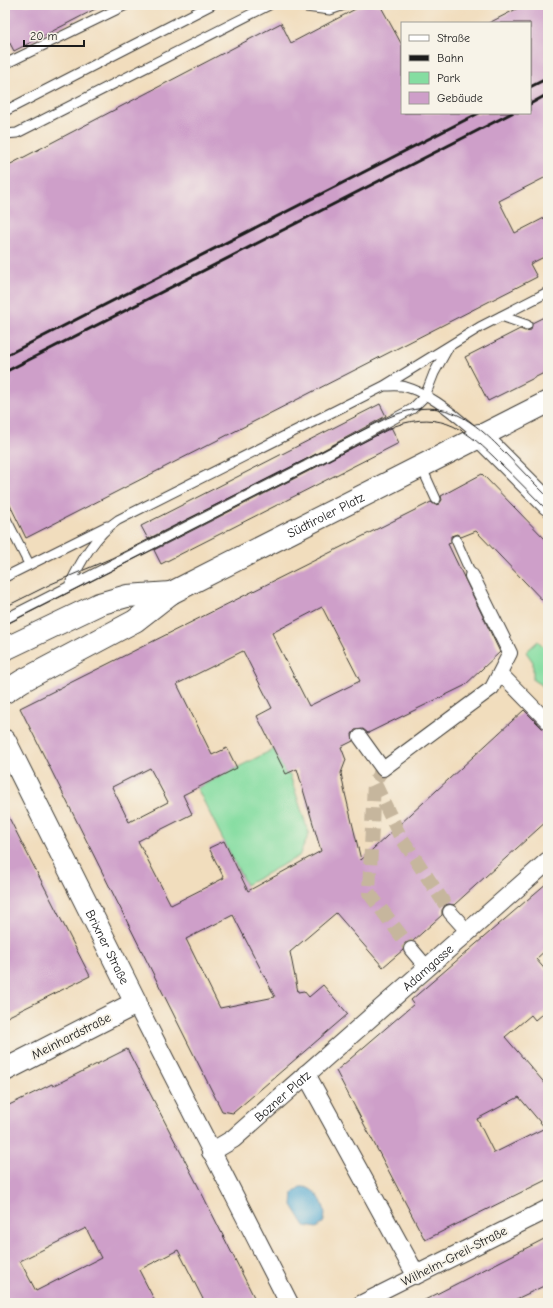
<svg xmlns="http://www.w3.org/2000/svg" width="553" height="1308" viewBox="0 0 553 1308" font-family="'Comic Neue',sans-serif">
<style>
.green{fill:#85dda1;stroke:#507c5e}
.water{fill:#57aad2;stroke:#3a6377}
.building{fill:#ce9fc9;fill-rule:evenodd}
.lines{fill:none;stroke-linecap:round;stroke-linejoin:round}
.pedestrian-tunnel{stroke:#c6b69d;stroke-width:14;stroke-dasharray:14 7;stroke-linecap:butt}
.service-casing{stroke:#3c3934;stroke-width:11}
.pedestrian-casing{stroke:#3c3934;stroke-width:16}
.minor-casing{stroke:#3c3934;stroke-width:20}
.tertiary-casing{stroke:#3c3934;stroke-width:24}
.service{stroke:#fff;stroke-width:9}
.pedestrian{stroke:#fff;stroke-width:14}
.minor{stroke:#fff;stroke-width:18}
.tertiary{stroke:#fff;stroke-width:22}
.tram{stroke:#1c1c1c;stroke-width:1}
.rail{stroke:#1c1c1c;stroke-width:3}
.labels{text-anchor:middle;dominant-baseline:central;stroke-width:4;stroke-linejoin:round;paint-order:stroke}
.street-label{font-size:13px;fill:#1c1c1c;stroke:#f7f3e8}
</style>
<rect width="100%" height="100%" fill="#f7f3e8"/>
<filter id="ink" filterUnits="userSpaceOnUse"><feTurbulence type="fractalNoise" baseFrequency=".025" numOctaves="2"/><feDisplacementMap in="SourceGraphic" scale="8" xChannelSelector="R" yChannelSelector="G"/><feConvolveMatrix kernelMatrix="1 2 1 2 8 2 1 2 1" color-interpolation-filters="sRGB"/></filter>
<filter id="wash" filterUnits="userSpaceOnUse"><feTurbulence type="fractalNoise" baseFrequency=".012" numOctaves="4" result="noise"/><feDisplacementMap in="SourceGraphic" scale="16" xChannelSelector="R" yChannelSelector="G"/><feGaussianBlur stdDeviation="0.9" result="paint"/><feColorMatrix in="noise" values="0 0 0 0 0 0 0 0 0 0 0 0 0 0 0 0 0 1.4 0 .05"/><feComposite in="paint" operator="in"/></filter>
<g filter="url(#wash)">
<rect width="100%" height="100%" fill="#f1ddbd"/>
<path class="green" d="M 538,641 L 548,651 L 548,686 L 546,688 L 533,680 L 533,662 L 526,652 Z
M 274,749 L 286,774 L 290,775 L 309,834 L 299,856 L 246,885 L 197,788 Z"/>
<path class="water" d="M 300,1187 C 316,1185 330,1209 323,1223 L 317,1228 L 305,1226 L 292,1205 L 293,1192 Z"/>
<g id="blocks">
<path class="building" d="M 5,5 L 103,5 L 14,51 L 5,34 Z
M 363,5 L 380,5 L 402,45 L 402,113 L 530,113 L 530,23 L 489,23 L 524,5 L 548,5 L 548,176 L 499,201 L 515,233 L 548,216 L 548,255 L 530,264 L 537,277 L 26,538 L 5,495 L 5,167 L 281,23 L 291,43 Z
M 548,315 L 548,371 L 488,401 L 465,357 L 520,329 L 525,331 L 531,330 L 532,323 Z
M 380,404 L 386,416 L 303,461 L 148,539 L 141,526 Z
M 391,427 L 399,443 L 161,564 L 154,550 L 309,471 Z
M 482,474 L 548,542 L 548,606 L 476,531 L 461,537 L 457,534 L 451,536 L 451,543 L 448,544 L 500,652 L 464,686 L 368,733 L 363,729 L 355,730 L 352,734 L 353,741 L 341,747 L 346,760 L 341,773 L 344,789 L 361,860 L 524,710 L 542,728 L 548,730 L 548,820 L 454,905 L 449,904 L 445,905 L 442,910 L 442,915 L 413,941 L 405,943 L 403,950 L 383,967 L 336,913 L 290,952 L 298,992 L 304,991 L 309,997 L 323,985 L 348,1014 L 233,1113 L 222,1111 L 20,708 L 431,502 L 435,505 L 439,504 L 442,500 L 441,496 ZM 322,607 L 360,681 L 309,706 L 272,633 ZM 243,651 L 272,708 L 257,716 L 286,774 L 297,769 L 321,851 L 248,891 L 224,841 L 209,848 L 224,878 L 171,905 L 138,841 L 192,814 L 183,795 L 237,768 L 227,748 L 212,755 L 177,684 ZM 150,768 L 168,802 L 129,822 L 112,787 ZM 233,915 L 275,997 L 220,1008 L 186,939 Z
M 5,810 L 90,976 L 5,1018 Z
M 548,882 L 548,948 L 536,959 L 548,973 L 548,1009 L 535,1020 L 531,1015 L 505,1037 L 548,1087 L 548,1179 L 425,1240 L 336,1071 L 414,1004 L 411,1000 ZM 519,1097 L 545,1128 L 494,1153 L 477,1119 Z
M 127,1049 L 195,1180 L 257,1303 L 205,1303 L 178,1250 L 139,1270 L 156,1303 L 5,1303 L 5,1107 L 52,1084 L 53,1086 ZM 86,1228 L 101,1258 L 36,1291 L 20,1261 Z
M 548,1237 L 548,1284 L 508,1303 L 419,1303 Z"/>
</g>
</g>
<g filter="url(#ink)">
<use href="#blocks" fill-opacity="0" stroke="#3c3934" stroke-width="1"/>
<g class="lines">
<path class="pedestrian-tunnel" d="M 383,769 L 374,782 L 369,893 L 411,949
M 375,784 L 399,834 L 450,912"/>
<g class="service-casing">
<path id="service" d="M 306,7 L 330,10 L 344,5
M 5,64 L 126,5
M 5,111 L 211,5
M 5,134 L 17,133 L 269,5
M 501,316 L 527,325
M 384,386 C 391,386 400,385 406,387 C 434,395 457,418 479,435
M 421,466 L 436,499
M 5,517 L 29,564
M 456,540 L 472,576
M 5,577 L 107,526
M 69,586 C 81,561 95,535 118,520 L 384,386 L 480,327 L 548,292
M 5,619 L 306,466 L 412,409 L 425,396 L 434,373 L 448,348"/>
</g>
<g class="pedestrian-casing">
<path id="pedestrian" d="M 500,673 L 548,722
M 360,737 L 383,769 L 492,688 L 510,653 L 472,576
M 450,912 L 468,932
M 411,949 L 427,968
M 360,1303 L 416,1275"/>
</g>
<g class="minor-casing">
<g id="minor">
<path d="M 136,1003 L 289,1303"/>
<path d="M 306,1074 L 416,1275 L 548,1209"/>
<path id="s1" d="M 211,1152 L 233,1139 L 548,861"/>
</g>
</g>
<g class="tertiary-casing">
<g id="tertiary">
<path d="M 479,435 L 548,504"/>
<path d="M 5,649 L 99,604 L 127,596 L 171,593"/>
<path id="s2" d="M 5,692 L 22,681 L 135,621 L 171,593 L 548,402"/>
<path id="s3" d="M 5,741 L 136,1003 L 5,1070"/>
</g>
</g>
<use href="#service" class="service"/>
<use href="#pedestrian" class="pedestrian"/>
<use href="#minor" class="minor"/>
<use href="#tertiary" class="tertiary"/>
<path class="tram" d="M 5,607 L 51,584 L 112,558 L 387,418 C 441,395 468,415 505,453 C 519,468 534,483 548,497
M 5,625 L 395,426 C 442,409 468,431 500,463 C 517,479 532,495 548,511"/>
<path class="rail" d="M 530,87 L 548,78
M 530,104 L 548,94
M 5,356 L 479,113
M 5,372 L 512,113"/>
</g>
</g>
<g class="labels">
<g class="street-label">
<text stroke="none"><textPath href="#s2" startOffset="367">Südtiroler Platz</textPath></text>
<text stroke="none"><textPath href="#s3" startOffset="230">Brixner Straße</textPath></text>
<text stroke="none"><textPath href="#s1" startOffset="285">Adamgasse</textPath></text>
<text transform="translate(71 1036) rotate(-27)">Meinhardstraße</text>
<text stroke="none"><textPath href="#s1" startOffset="91">Bozner Platz</textPath></text>
<text transform="translate(454 1256) rotate(-27)">Wilhelm-Greil-Straße</text>
</g>
</g>
<rect width="553" height="1308" fill="none" stroke="#f7f3e8" stroke-width="20"/>
<rect x="401" y="22" width="130" height="92" fill="#f7f3e8" stroke="#9f9d96"/>
<rect x="409" y="35" width="20" height="6" fill="#ffffff" stroke="#9f9d96"/>
<text x="437" y="42" font-size="12" fill="#1c1c1c">Straße</text>
<rect x="409" y="55" width="20" height="6" fill="#1c1c1c" stroke="#9f9d96"/>
<text x="437" y="62" font-size="12" fill="#1c1c1c">Bahn</text>
<rect x="409" y="72" width="20" height="12" fill="#85dda1" stroke="#9f9d96"/>
<text x="437" y="82" font-size="12" fill="#1c1c1c">Park</text>
<rect x="409" y="92" width="20" height="12" fill="#ce9fc9" stroke="#9f9d96"/>
<text x="437" y="102" font-size="12" fill="#1c1c1c">Gebäude</text>
<path d="M24 40v6h60v-6" fill="none" stroke="#1c1c1c" stroke-width="2"/>
<text x="30" y="40" font-size="12" fill="#1c1c1c" stroke="#f7f3e8" stroke-width="3" paint-order="stroke">20 m</text>
</svg>
